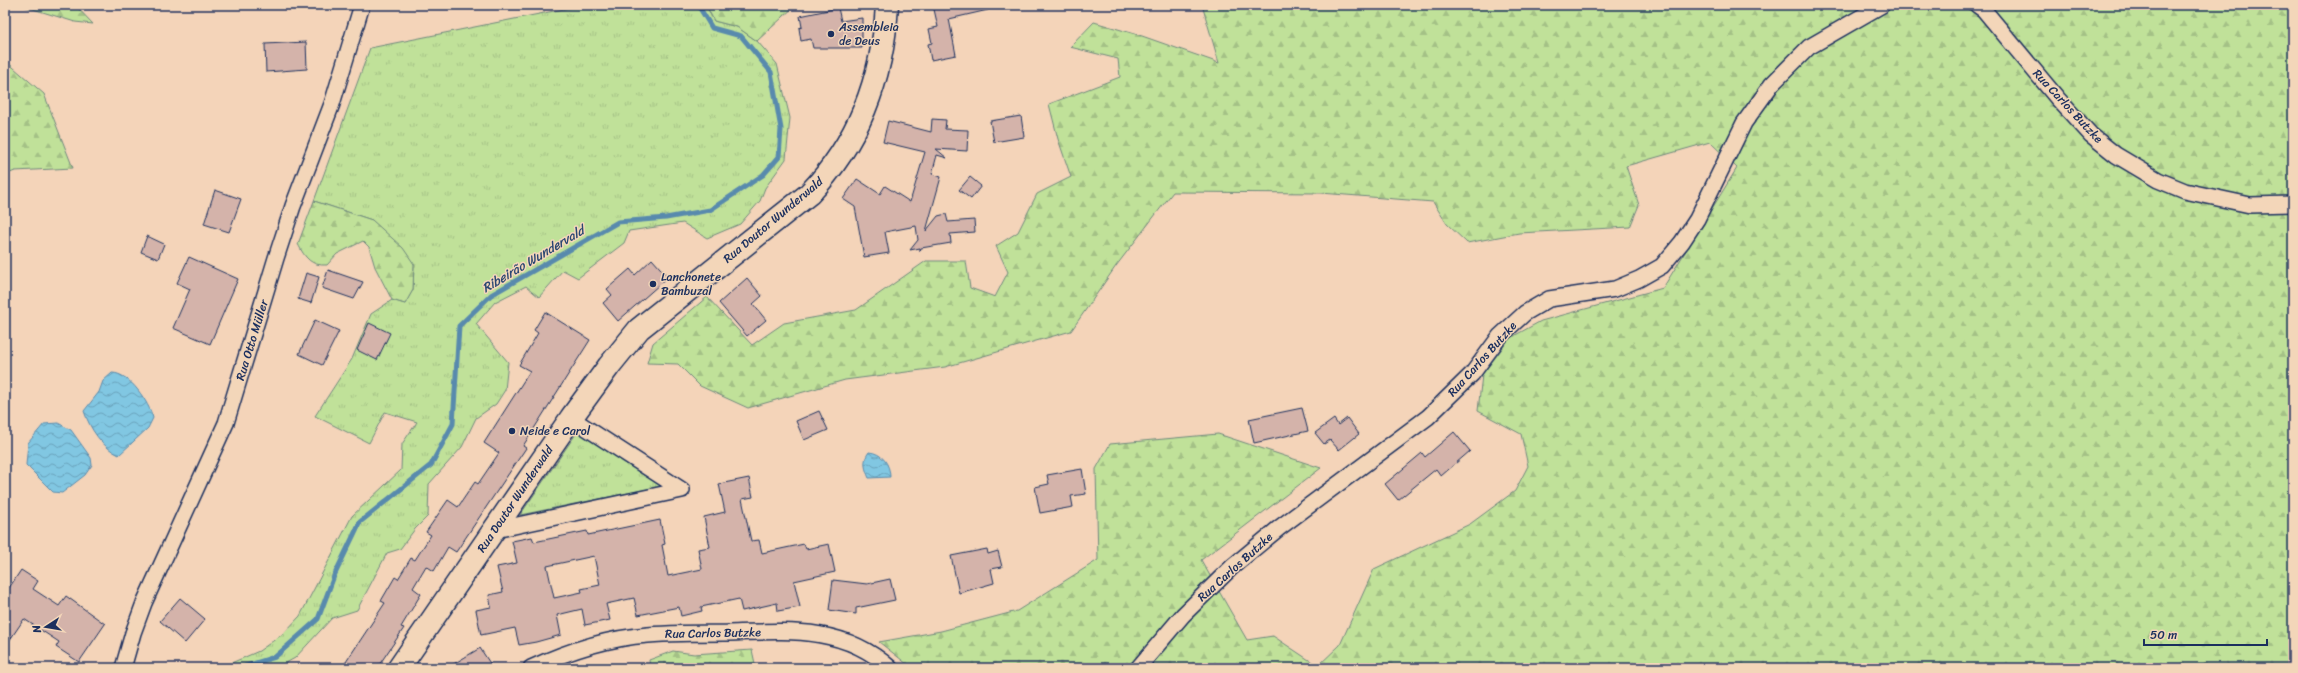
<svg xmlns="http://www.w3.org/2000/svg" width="2298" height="673" viewBox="0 0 2298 673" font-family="Sriracha,sans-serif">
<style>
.grass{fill:url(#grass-tufts);stroke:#6e887c}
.forest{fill:url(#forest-firs);stroke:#6e887c}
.water{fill:url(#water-waves);stroke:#588aad}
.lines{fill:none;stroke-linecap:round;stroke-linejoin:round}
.stream{stroke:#588aad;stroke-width:5}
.building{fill:#d4b3aa;stroke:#1b2f5e;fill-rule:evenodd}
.street-casing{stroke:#1b2f5e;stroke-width:18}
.secondary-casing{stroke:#1b2f5e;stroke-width:25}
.street{stroke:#f3d6b9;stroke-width:15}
.secondary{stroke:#f3d6b9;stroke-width:22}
.poi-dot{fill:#1b2f5e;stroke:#f3d6b9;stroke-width:1.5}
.labels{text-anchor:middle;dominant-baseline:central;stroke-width:3;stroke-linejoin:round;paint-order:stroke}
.poi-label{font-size:12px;fill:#1b2f5e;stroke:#f3d6b9;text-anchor:start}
.street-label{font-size:12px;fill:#1b2f5e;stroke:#f3d6b9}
.water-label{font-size:13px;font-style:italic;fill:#2a4672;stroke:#f3d6b9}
</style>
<defs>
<pattern id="grass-tufts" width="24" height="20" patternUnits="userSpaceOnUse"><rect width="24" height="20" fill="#c0e199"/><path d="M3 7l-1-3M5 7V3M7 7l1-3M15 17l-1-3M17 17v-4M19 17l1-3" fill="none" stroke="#a4c186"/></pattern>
<pattern id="forest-firs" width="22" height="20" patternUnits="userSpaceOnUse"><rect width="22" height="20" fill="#c0e199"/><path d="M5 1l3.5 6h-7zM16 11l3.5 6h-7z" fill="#a4c186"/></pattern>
<pattern id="water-waves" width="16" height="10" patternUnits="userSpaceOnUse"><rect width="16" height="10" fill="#81c7e2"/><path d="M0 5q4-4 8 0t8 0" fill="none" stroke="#69a2ba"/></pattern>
</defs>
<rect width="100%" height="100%" fill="#f4d4b9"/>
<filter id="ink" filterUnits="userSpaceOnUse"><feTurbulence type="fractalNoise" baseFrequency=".025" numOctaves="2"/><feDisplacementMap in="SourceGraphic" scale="8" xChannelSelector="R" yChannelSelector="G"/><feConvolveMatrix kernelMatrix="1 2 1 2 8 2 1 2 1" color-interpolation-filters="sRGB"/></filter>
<g filter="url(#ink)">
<path class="grass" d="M 584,5 L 706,5 L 714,21 L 737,27 L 757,41 L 777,64 L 790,118 L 786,159 L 765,188 L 760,201 L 740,224 L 707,238 L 683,223 L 629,231 L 624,243 L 578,278 L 563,270 L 539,297 L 526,286 L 495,302 L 476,324 L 508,362 L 505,390 L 496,404 L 476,418 L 462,447 L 429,484 L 428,516 L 415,529 L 400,549 L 387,553 L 357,610 L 332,618 L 295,658 L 277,668 L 211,668 L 229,664 L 259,651 L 284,633 L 300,616 L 352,516 L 401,470 L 402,444 L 417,422 L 385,412 L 369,443 L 315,416 L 352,359 L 371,314 L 392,300 L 405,304 L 413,289 L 414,264 L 372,220 L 314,201 L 370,48 Z
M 578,431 L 663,486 L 520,515 Z"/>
<path class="forest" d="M 20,5 L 75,5 L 93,24 L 75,22 Z
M 706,5 L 796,5 L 757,41 L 737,27 L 714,21 Z
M 1202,5 L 2293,5 L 2293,668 L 912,668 L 879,642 L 941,631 L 1017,611 L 1098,560 L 1096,469 L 1110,444 L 1218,434 L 1321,468 L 1201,560 L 1247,640 L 1273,636 L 1318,666 L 1340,645 L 1374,569 L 1470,524 L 1515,491 L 1528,466 L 1521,434 L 1478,411 L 1482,375 L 1510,338 L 1541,321 L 1663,288 L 1737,168 L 1710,142 L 1626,166 L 1639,205 L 1630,227 L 1519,233 L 1467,243 L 1447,224 L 1433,202 L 1321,193 L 1173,192 L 1116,266 L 1071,331 L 945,367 L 845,380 L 748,408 L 700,386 L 678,364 L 647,363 L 653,343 L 707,297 L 752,345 L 784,323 L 856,310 L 926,261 L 966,261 L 970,288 L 995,297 L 1008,272 L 996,246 L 1018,232 L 1037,194 L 1071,177 L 1058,139 L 1049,104 L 1120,77 L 1118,59 L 1070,47 L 1094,22 L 1142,36 L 1219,63 Z
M 5,57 L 6,61 L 44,94 L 73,168 L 15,171 L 5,175 Z
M 314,201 L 372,220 L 403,248 L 414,264 L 413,290 L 405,304 L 392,300 L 375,267 L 369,247 L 363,241 L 337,254 L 327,265 C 311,266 305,258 298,244 Z
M 752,650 L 756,668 L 650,668 L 649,660 L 673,651 L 694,654 Z"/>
<path class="water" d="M 112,373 C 130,373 149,403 153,418 L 148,428 L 119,455 C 102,447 90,429 84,411 L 99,392 L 103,381 Z
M 58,423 L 71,430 L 91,458 L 92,465 L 85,475 L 62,493 L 53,492 L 26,465 L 28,443 L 44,424 Z
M 869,452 C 882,453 890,464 890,477 L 869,478 C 865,469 862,461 869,452 Z"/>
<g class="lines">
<path class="stream" d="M 240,668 L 275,657 L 318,619 L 334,576 L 360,522 L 431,465 L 453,424 L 459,326 L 491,295 L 618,222 L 666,218 L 710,210 L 763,175 L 779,157 L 781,129 L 771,72 L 741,36 L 712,28 L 698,5"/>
</g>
<path class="building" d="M 933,5 L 987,5 L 988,10 L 949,19 L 956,55 L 931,60 L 928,44 L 932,43 L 929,29 L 938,27 Z
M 838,8 L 841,21 L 862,18 L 862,48 L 813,48 L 811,39 L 801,41 L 799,28 L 802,27 L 800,16 Z
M 306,42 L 307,69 L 266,72 L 265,44 Z
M 1021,116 L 1024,137 L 994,142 L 990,121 Z
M 932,119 L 946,120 L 945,129 L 968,130 L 967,151 L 936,149 L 947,158 L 937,155 L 932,174 L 941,177 L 926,231 L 938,216 L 946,214 L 948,222 L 974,220 L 975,232 L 950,234 L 951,243 L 921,248 L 920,251 L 920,248 L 910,250 L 918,240 L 916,226 L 885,232 L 889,253 L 864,257 L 855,207 L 843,199 L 857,179 L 880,194 L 885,186 L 910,202 L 925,152 L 883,142 L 888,121 L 931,132 Z
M 970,177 L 981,186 L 971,199 L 959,190 Z
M 215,190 L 241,199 L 229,232 L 204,224 Z
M 147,236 L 164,244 L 158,259 L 141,252 Z
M 189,257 L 238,279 L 210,344 L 173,328 L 190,289 L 177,283 Z
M 652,259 L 668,277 L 618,321 L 603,303 L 612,295 L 607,289 L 630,269 L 635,275 Z
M 328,270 L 363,282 L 354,299 L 322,288 Z
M 306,273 L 319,277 L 311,303 L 298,299 Z
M 747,278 L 762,296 L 753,304 L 766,320 L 747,336 L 719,303 Z
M 545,312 L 590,340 L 523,446 L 526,448 L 456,552 L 448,547 L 434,571 L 426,566 L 413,588 L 421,594 L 401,627 L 404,628 L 377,668 L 342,668 L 385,603 L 381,601 L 395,577 L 398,579 L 411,558 L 415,560 L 431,535 L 426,532 L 448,500 L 458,507 L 475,482 L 478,484 L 499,453 L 484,443 L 530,371 L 519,365 L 538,333 L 534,330 Z
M 315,320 L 339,331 L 322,365 L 299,354 Z
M 369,323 L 390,333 L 377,360 L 357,350 Z
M 1302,408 L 1308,431 L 1254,443 L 1249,419 Z
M 819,411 L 828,430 L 804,440 L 796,421 Z
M 1347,418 L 1359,434 L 1339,450 L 1330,440 L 1324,444 L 1315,433 L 1334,419 L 1338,425 Z
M 1454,432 L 1470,451 L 1441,476 L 1436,469 L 1398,500 L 1385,484 L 1422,453 L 1425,457 Z
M 1082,469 L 1086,494 L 1071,496 L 1073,507 L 1040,513 L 1035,487 L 1049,484 L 1047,475 Z
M 749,478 L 753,497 L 742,499 L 751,541 L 759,540 L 762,553 L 804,544 L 806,549 L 829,544 L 835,572 L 794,581 L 800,607 L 778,611 L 777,603 L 742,611 L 739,599 L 701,607 L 702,611 L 681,616 L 679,607 L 638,615 L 634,598 L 606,604 L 610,620 L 585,625 L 582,609 L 557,615 L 561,635 L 536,642 L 519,645 L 515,628 L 481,635 L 476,610 L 491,607 L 489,595 L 503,592 L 497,567 L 517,563 L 512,541 L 532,537 L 534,542 L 587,531 L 588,535 L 660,520 L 665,544 L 662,545 L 668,576 L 702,569 L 698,549 L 710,547 L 704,517 L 725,512 L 719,484 ZM 594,556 L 600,585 L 581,589 L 582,592 L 554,598 L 547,566 Z
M 987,549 L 988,554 L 998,551 L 1002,567 L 991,569 L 994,583 L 959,593 L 951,556 Z
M 21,570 L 38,581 L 33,589 L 59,606 L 66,596 L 105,624 L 79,662 L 56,647 L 59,642 L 24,619 L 5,647 L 5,594 Z
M 890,579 L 895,600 L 856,608 L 856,614 L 829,610 L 833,580 L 867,584 Z
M 180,598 L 205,619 L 185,643 L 160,621 Z
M 480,648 L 493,668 L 447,668 Z"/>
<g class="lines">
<g class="street-casing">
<path id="street" d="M 1977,5 L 1984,10 L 2058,99 L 2091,135 L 2116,155 L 2158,180 L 2185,191 L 2250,205 L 2293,204
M 571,418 L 682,490
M 495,530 L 682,490
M 123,668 L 133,633 L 144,603 L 226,423 L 276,258 L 293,206 L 332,104 L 362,5
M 531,668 C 568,651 607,638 648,635 C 674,633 701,633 727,633 C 786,631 843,625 890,668
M 1138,668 L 1183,615 L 1232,567 L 1279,528 L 1428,417 L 1472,374 L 1500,336 L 1525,313 L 1549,299 L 1615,289 L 1639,279 L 1662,266 L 1682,242 L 1697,219 L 1744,123 L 1772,84 L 1809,47 L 1882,5"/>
</g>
<g class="secondary-casing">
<path id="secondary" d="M 399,668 L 571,418 L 609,366 L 639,329 L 809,194 C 860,141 883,77 887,5"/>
</g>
<use href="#street" class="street"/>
<use href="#secondary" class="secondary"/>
</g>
</g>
<g class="poi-dot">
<circle cx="831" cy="34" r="4"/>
<circle cx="653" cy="284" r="4"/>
<circle cx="512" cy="431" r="4"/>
</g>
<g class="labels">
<g class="poi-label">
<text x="839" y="27">Assembleia<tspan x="839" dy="14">de Deus</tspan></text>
<text x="661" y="277">Lanchonete<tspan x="661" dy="14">Bambuzal</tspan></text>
<text x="520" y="431">Neide e Carol</text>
</g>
<g class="street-label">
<text transform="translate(2068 106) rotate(47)">Rua Carlos Butzke</text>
<text transform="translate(773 220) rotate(-40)">Rua Doutor Wunderwald</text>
<text transform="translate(252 340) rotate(-73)">Rua Otto Müller</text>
<text transform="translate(1482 359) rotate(-48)">Rua Carlos Butzke</text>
<text transform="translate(515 499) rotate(-56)">Rua Doutor Wunderwald</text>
<text transform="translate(1235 567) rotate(-42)">Rua Carlos Butzke</text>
<text transform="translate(713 633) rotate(-1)">Rua Carlos Butzke</text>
</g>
<g class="water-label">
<text transform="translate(533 259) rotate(-31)">Ribeirão Wundervald</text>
</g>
</g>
<rect width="2298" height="673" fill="none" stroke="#f3d6b9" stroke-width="20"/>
<rect x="10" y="10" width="2278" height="653" fill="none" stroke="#1b2f5e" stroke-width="1.5" filter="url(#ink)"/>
<g transform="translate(46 627) rotate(258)" stroke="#f3d6b9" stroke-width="3" paint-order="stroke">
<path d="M0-3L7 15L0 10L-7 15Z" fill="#1b2f5e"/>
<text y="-6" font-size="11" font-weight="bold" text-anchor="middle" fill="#1b2f5e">N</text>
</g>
<path d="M2144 639v6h123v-6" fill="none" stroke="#1b2f5e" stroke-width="2"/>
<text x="2150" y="639" font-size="12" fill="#1b2f5e" stroke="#f3d6b9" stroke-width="3" paint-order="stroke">50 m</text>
</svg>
